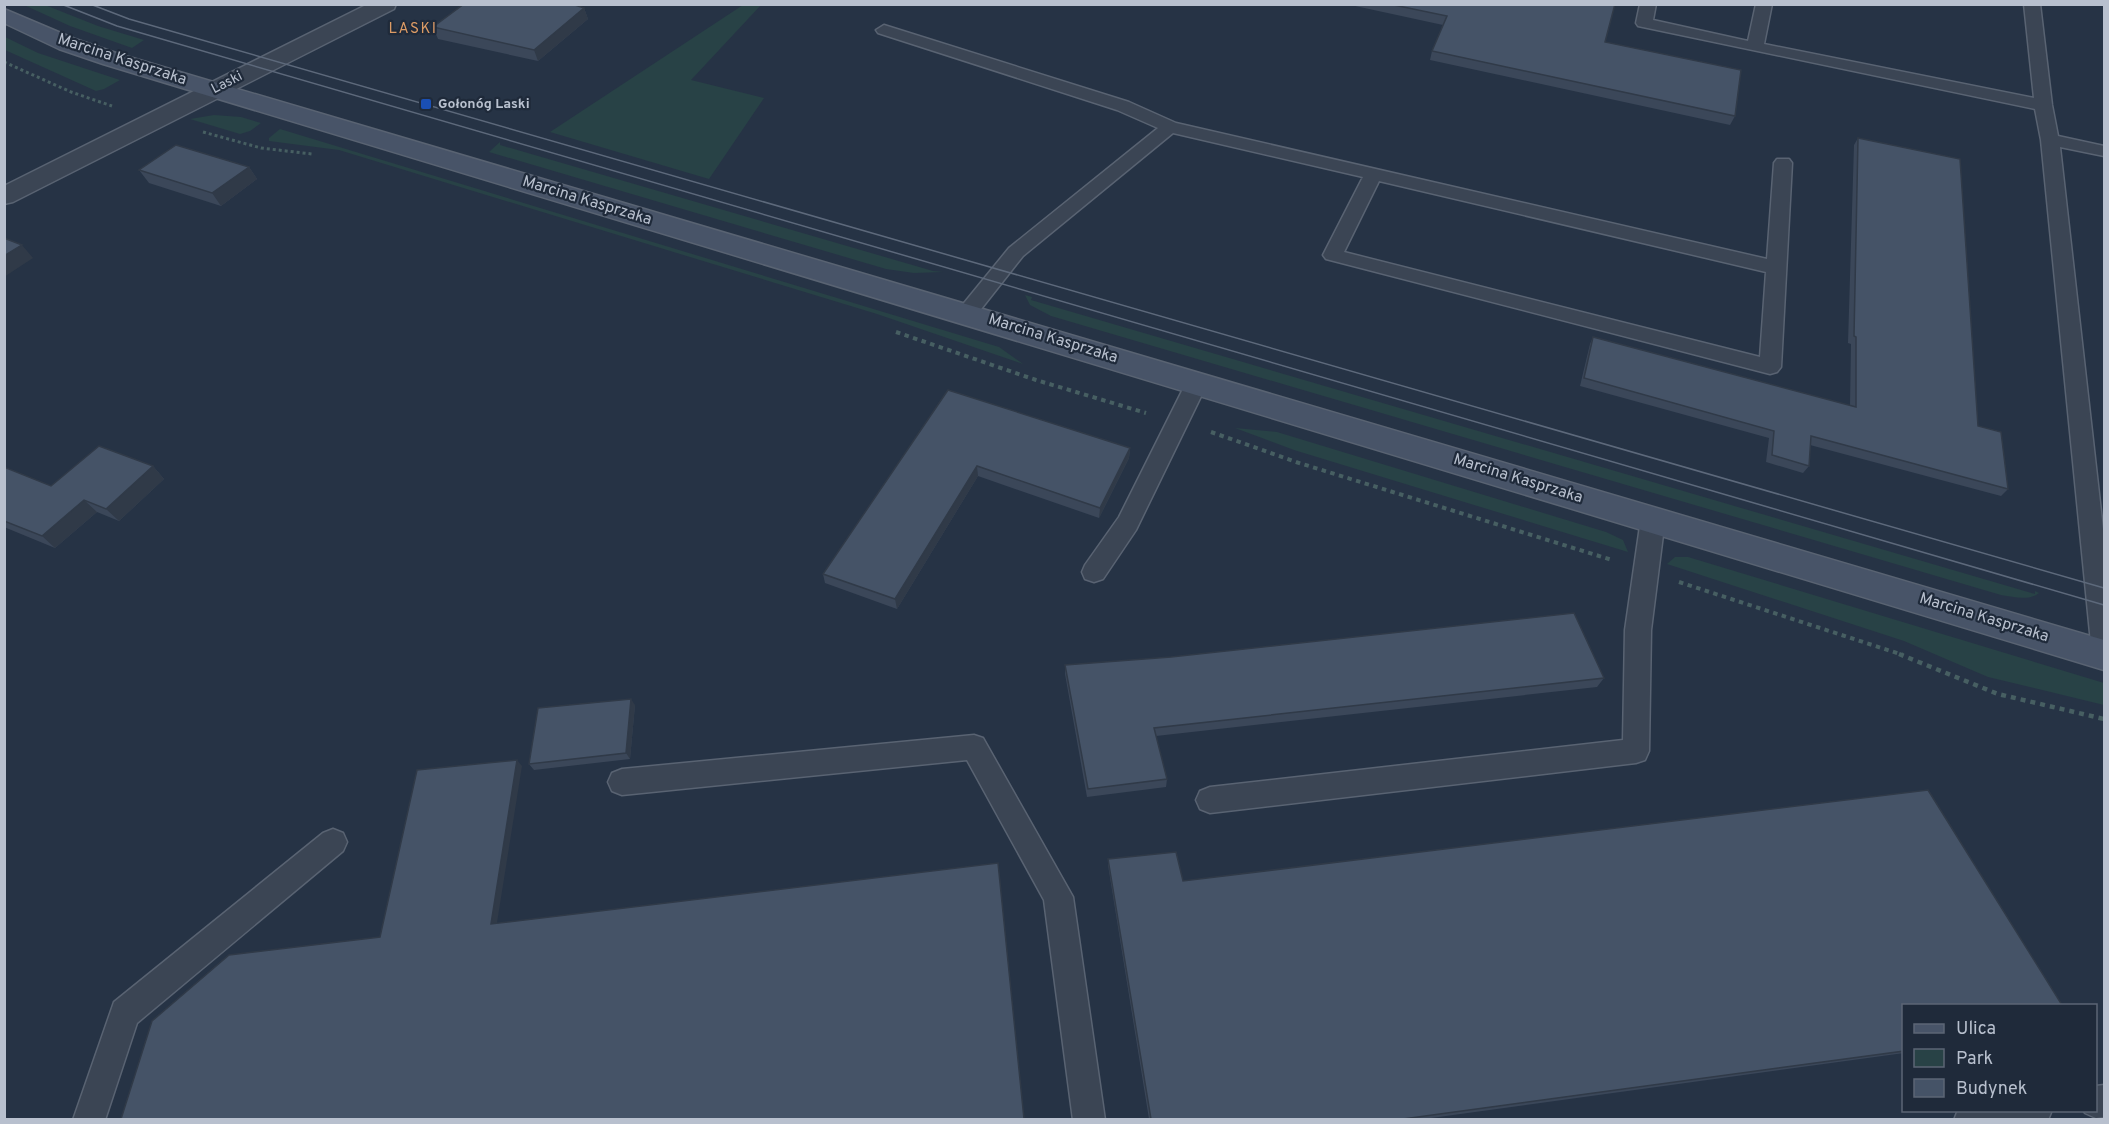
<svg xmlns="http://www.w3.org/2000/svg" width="2109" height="1124" viewBox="0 0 2109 1124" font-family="Overpass,sans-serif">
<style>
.green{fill:#284246}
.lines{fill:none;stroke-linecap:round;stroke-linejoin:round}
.lane-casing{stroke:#596372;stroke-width:3}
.street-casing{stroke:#596372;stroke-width:3}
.secondary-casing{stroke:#596372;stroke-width:3}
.path-far2{stroke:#475f62;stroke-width:3;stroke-dasharray:3 3;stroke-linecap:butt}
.path-far1{stroke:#475f62;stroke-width:4;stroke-dasharray:4.5 4.5;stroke-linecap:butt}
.path{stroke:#475f62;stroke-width:4.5;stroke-dasharray:5 5;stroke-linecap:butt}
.lane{fill:#3b4554;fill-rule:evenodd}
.street{fill:#3b4554;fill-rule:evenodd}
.secondary{fill:#485468;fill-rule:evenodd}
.tram{stroke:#5d697b;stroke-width:1.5}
.wall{fill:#3b4759}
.shaded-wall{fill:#303a48}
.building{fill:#455367;stroke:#303a48;stroke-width:1.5}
.transit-dot{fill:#1a4fb4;stroke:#1f2a3a;stroke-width:2}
.labels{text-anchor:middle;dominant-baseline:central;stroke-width:4.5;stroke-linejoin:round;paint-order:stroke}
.far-street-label{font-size:14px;fill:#b8c0ce;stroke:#1f2a3a}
.far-poi-label{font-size:14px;font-weight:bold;fill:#b8c0ce;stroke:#1f2a3a;text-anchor:start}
.far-neighbourhood-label{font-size:15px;letter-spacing:1.5px;fill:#dc9b65;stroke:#1f2a3a}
.street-label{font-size:16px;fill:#b8c0ce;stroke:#1f2a3a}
</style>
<rect width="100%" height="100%" fill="#263345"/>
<path class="green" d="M 24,5 L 45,5 L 98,26 L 144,40 L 132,48 L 70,26 Z
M 743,5 L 761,5 L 691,80 L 764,98 L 709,179 L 550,132 Z
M 5,37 L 38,53 L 120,80 L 104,89 L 96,91 L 5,50 Z
M 214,115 L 241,117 L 261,123 L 250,131 L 240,134 L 190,119 Z
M 280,129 L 999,347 L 1023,364 L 877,314 L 339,150 L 269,141 L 269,138 Z
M 500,142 L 500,145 L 933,271 L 943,272 L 914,273 L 886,269 L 489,152 Z
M 1025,295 L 1032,297 L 1031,300 L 2035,594 L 2035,591 L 2039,593 C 2029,601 2014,597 2001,595 L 1051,316 L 1030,305 Z
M 1235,428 L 1277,432 L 1606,532 L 1623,540 L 1628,552 L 1294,450 Z
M 1675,557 L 1688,557 L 2104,683 L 2104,705 L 1988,677 L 1904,641 L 1667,564 Z"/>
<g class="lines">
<g class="lane-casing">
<path id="lane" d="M 1640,4 L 1656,4 L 1653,20 L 1748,41 L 1756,4 L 1772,4 L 1764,44 L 2034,98 L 2024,4 L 2040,4 L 2052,105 L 2058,136 L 2104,146 L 2104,156 L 2060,147 L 2104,538 L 2104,654 L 2095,651 L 2091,643 L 2041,140 L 2035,109 L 1638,26 L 1636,23 Z
M 884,25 L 1129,102 L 1176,123 L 1767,259 L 1774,163 L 1777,159 L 1789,159 L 1792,163 L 1781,367 L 1777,372 L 1770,374 L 1326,259 L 1323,255 L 1363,177 L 1173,133 L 1023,256 L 974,318 L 967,320 L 960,318 L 957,313 L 960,308 L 1009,248 L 1158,128 L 1117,110 L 878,33 L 876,30 ZM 1379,181 L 1766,272 L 1760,357 L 1344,252 Z
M 1197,374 L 1205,377 L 1208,382 L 1136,530 L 1103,579 L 1094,582 L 1085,579 L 1082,572 L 1085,565 L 1119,517 L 1189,377 Z
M 1653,510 L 1661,512 L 1665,519 L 1651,630 L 1649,751 L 1645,760 L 1636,763 L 1210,813 L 1200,809 L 1196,800 L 1200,791 L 1210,787 L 1623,740 L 1625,630 L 1641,519 L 1645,512 Z
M 974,735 L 983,738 L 1073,897 L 1105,1120 L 1073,1120 L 1044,900 L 967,760 L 622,795 L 612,791 L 608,782 L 612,773 L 622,769 Z
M 333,829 L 343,833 L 347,842 L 343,851 L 137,1023 L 105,1120 L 73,1120 L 114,1002 L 323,833 Z
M 2104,1085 L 2104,1117 L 2096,1118 L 2085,1113 L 2083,1110 L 2096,1110 L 2096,1086 Z
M 1958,1110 L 2052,1110 L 2048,1120 L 1954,1120 Z"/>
</g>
<g class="street-casing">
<path id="street" d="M 368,4 L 396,4 L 394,9 L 13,202 L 4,204 L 4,186 Z"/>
</g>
<g class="secondary-casing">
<path id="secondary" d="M 4,9 L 75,39 L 119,54 L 2104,640 L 2104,670 L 103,64 L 59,49 L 4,23 Z"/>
</g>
<path class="path-far2" d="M 4,62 L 71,92 L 112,106
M 203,132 L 261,148 L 312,154"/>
<path class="path-far1" d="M 896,332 L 1036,380 L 1146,413
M 1211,432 L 1296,462 L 1612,560
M 1679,582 L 1903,655"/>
<path class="path" d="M 1899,654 L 1998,694 L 2104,719"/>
<use href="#lane" class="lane"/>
<use href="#street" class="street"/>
<use href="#secondary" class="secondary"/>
<path class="tram" d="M 61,4 L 117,26 L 2104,605
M 90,4 L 129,19 L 2104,588"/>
</g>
<path class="wall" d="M 1346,4 L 1615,4 L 1605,42 L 1735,116 L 1730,125 L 1430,60 L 1432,51 L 1443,25 Z
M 584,8 L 588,19 L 538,61 L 438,39 L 433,27 Z
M 1858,138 L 1978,426 L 2008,489 L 2001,496 L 1810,445 L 1809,466 L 1803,473 L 1766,462 L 1769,438 L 1580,386 L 1590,344 L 1593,337 L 1850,406 L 1851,344 L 1848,343 L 1854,145 Z
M 249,167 L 257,179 L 221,206 L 149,183 L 139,170 Z
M 948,390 L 1130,448 L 1129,458 L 1099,518 L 978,476 L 897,609 L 825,583 L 823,574 Z
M 153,466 L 164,479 L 119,521 L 97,512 L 55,548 L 4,527 L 4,467 L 51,486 Z
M 1065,665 L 1604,678 L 1597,687 L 1156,736 L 1167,779 L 1166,787 L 1087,797 L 1065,674 Z
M 635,705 L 630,759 L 534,770 L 529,764 Z
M 1108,859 L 1183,881 L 1904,1005 L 1904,1053 L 1424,1119 L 1149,1119 L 1108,865 Z"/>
<path class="shaded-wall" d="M 584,8 L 588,19 L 538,61 L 534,50 Z
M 249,167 L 257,179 L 221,206 L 212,193 Z
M 22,245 L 33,258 L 4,277 L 4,256 Z
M 1130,448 L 1129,458 L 1099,518 L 1100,508 Z
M 153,466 L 164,479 L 119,521 L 106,509 Z
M 977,466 L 978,476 L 897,609 L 895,599 Z
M 84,500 L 97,512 L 55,548 L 42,536 Z
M 631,699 L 635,705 L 630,759 L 626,753 Z
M 517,760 L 522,766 L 496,929 L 491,924 Z"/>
<path class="building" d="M 464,4 L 572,4 L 584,8 L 534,50 L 433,27 Z
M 1389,4 L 1615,4 L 1605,42 L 1741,70 L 1735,116 L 1432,51 L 1447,16 Z
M 1858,138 L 1960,159 L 1978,426 L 2001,432 L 2008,489 L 1811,436 L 1809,466 L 1772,455 L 1774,431 L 1584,378 L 1593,337 L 1856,407 L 1856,337 L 1854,336 Z
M 176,145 L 249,167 L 212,193 L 139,170 Z
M 4,238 L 22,245 L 4,256 Z
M 948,390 L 1130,448 L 1100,508 L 977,466 L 895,599 L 823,574 Z
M 99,446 L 153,466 L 106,509 L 84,500 L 42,536 L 4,521 L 4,467 L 51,486 Z
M 1574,613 L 1604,678 L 1154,728 L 1167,779 L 1088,789 L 1065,665 L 1171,657 Z
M 631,699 L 626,753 L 529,764 L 538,708 Z
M 517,760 L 491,924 L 998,863 L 1024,1119 L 121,1119 L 152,1021 L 229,955 L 380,937 L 417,770 Z
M 1928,790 L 2062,1005 L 1904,1005 L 1904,1051 L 1403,1119 L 1151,1119 L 1108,859 L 1176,852 L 1183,881 Z"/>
<rect class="transit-dot" x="420" y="98" width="12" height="12" rx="3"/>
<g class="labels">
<g class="far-street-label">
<text transform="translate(227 83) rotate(-27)">Laski</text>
</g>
<g class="far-poi-label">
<text x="438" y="104">Gołonóg Laski</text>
</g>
<g class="far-neighbourhood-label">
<text x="413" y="29">LASKI</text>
</g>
<g class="street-label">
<text transform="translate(122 60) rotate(18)">Marcina Kasprzaka</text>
<text transform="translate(587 201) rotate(17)">Marcina Kasprzaka</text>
<text transform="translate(1053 339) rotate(17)">Marcina Kasprzaka</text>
<text transform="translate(1518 479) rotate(17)">Marcina Kasprzaka</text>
<text transform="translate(1984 618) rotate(17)">Marcina Kasprzaka</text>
</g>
</g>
<rect width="2109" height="1124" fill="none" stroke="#b8c0ce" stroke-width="12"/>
<rect x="1902" y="1004" width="195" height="108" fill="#1f2a3a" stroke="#5c6675" stroke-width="1.5"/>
<rect x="1914" y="1024" width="30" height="9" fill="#485468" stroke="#5c6675" stroke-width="1.5"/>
<text x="1956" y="1034" font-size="18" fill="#b8c0ce">Ulica</text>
<rect x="1914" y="1049" width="30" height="18" fill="#284246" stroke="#5c6675" stroke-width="1.5"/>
<text x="1956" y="1064" font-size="18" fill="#b8c0ce">Park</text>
<rect x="1914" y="1079" width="30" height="18" fill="#455367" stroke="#5c6675" stroke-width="1.5"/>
<text x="1956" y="1094" font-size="18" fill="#b8c0ce">Budynek</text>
</svg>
